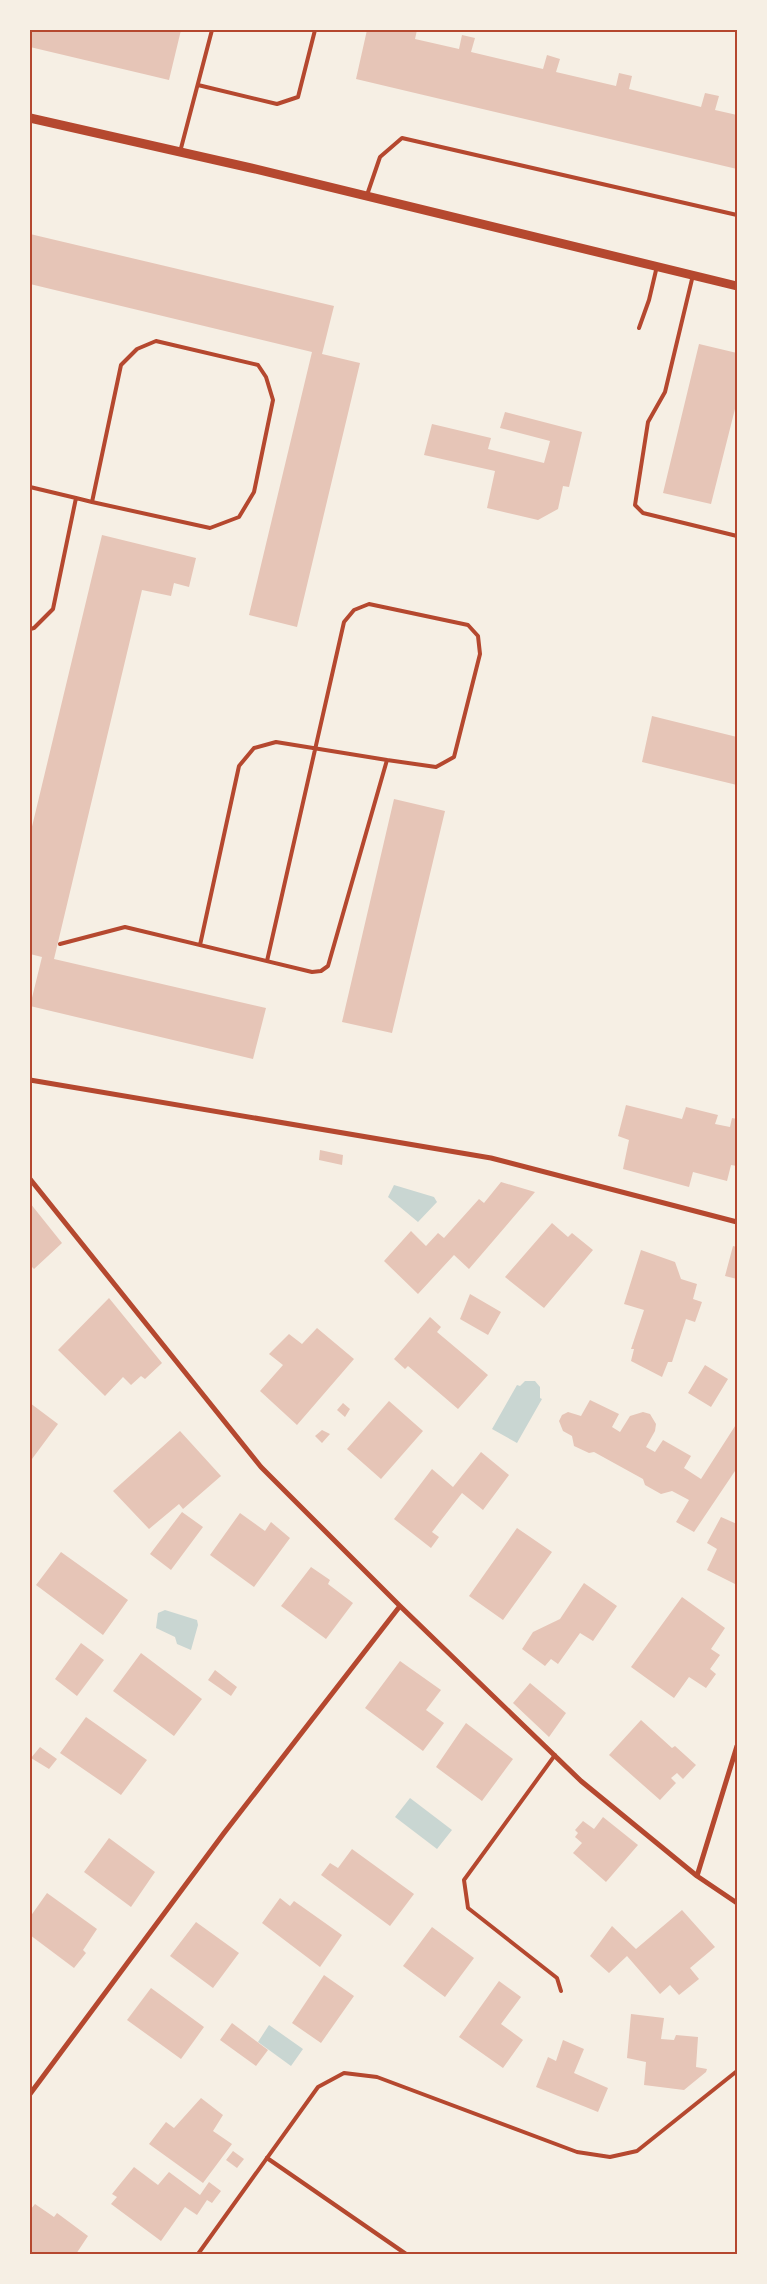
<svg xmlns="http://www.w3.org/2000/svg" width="767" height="2284" viewBox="0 0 767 2284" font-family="Poppins,sans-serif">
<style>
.water{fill:#c9d6d2}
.building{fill:#e6c5b7}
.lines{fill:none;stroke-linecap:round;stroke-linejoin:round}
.service{stroke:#b5482f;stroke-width:4}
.pedestrian{stroke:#b5482f;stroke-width:4.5}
.minor{stroke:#b5482f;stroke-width:5}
.tertiary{stroke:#b5482f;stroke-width:9}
.neatline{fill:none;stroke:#b5482f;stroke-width:2}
</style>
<rect width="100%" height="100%" fill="#f6efe4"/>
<path class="water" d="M 394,1185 L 434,1197 L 437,1202 L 418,1222 L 388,1197 Z
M 525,1381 L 535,1381 L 540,1387 L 540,1398 L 542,1399 L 517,1443 L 492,1429 L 517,1385 L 520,1386 Z
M 165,1610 L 197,1620 L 198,1625 L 191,1650 L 177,1644 L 175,1637 L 156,1628 L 158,1613 Z
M 410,1798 L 452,1830 L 437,1849 L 395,1817 Z
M 269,2025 L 303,2049 L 291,2066 L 258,2042 Z"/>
<path class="building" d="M 30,30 L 181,30 L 169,80 L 30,47 Z
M 367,30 L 417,30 L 415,39 L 459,49 L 462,35 L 475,38 L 471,52 L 543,69 L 547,55 L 560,59 L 556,72 L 616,86 L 619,73 L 632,76 L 629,89 L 701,107 L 705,93 L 719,96 L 715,110 L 737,115 L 737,169 L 356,79 Z
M 30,234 L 334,306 L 322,354 L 360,363 L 297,627 L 249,615 L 312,352 L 30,284 Z
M 699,344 L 737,353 L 737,401 L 711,504 L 663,493 Z
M 505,412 L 582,432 L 569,487 L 563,486 L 558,509 L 538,520 L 487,508 L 495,471 L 424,455 L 432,424 L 491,438 L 488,449 L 544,463 L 550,441 L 500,428 Z
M 102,535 L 196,558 L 189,587 L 174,583 L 171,596 L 142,590 L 54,959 L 266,1008 L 253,1059 L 30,1006 L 42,957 L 30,954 L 30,835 Z
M 652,716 L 737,737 L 737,785 L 642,762 Z
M 394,799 L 445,811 L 392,1033 L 342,1022 Z
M 626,1105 L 682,1119 L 686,1107 L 718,1115 L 715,1124 L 730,1127 L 732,1118 L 737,1119 L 737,1166 L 731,1165 L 727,1181 L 693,1172 L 689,1187 L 623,1169 L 629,1140 L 618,1136 Z
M 320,1150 L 343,1155 L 342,1165 L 319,1160 Z
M 501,1182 L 535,1192 L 469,1269 L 454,1255 L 418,1294 L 384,1261 L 411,1231 L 426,1246 L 438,1233 L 444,1238 L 479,1199 L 484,1203 Z
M 30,1203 L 62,1243 L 34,1269 L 30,1265 Z
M 552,1223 L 568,1237 L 572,1233 L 593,1250 L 544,1308 L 505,1277 Z
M 733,1246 L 737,1247 L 737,1279 L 725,1276 Z
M 641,1250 L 675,1262 L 681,1279 L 697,1284 L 693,1299 L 702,1302 L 695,1322 L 686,1319 L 672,1362 L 668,1362 L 662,1377 L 631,1361 L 634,1349 L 631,1349 L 644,1310 L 624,1304 Z
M 470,1294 L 501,1312 L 488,1335 L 460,1319 Z
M 109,1298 L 162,1363 L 145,1379 L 141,1376 L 131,1385 L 123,1377 L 105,1396 L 58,1350 Z
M 430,1317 L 441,1327 L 437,1332 L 488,1375 L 458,1409 L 408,1366 L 405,1369 L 394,1359 Z
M 317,1328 L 354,1359 L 297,1425 L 260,1391 L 283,1365 L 269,1354 L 289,1334 L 302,1344 Z
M 705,1365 L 728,1379 L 711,1407 L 688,1393 Z
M 590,1400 L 619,1414 L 612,1427 L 620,1432 L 630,1416 L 643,1412 L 650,1414 L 656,1424 L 655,1431 L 646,1447 L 655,1452 L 663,1440 L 691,1456 L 684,1468 L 701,1479 L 737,1423 L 737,1468 L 694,1532 L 676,1522 L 689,1500 L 672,1491 L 661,1494 L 645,1485 L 643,1479 L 594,1452 L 589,1453 L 574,1446 L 572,1436 L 563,1431 L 559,1421 L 562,1415 L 568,1412 L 581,1416 Z
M 389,1401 L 423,1431 L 381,1479 L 347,1449 Z
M 30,1403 L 58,1424 L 32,1459 L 30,1458 Z
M 343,1403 L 350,1409 L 345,1417 L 337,1410 Z
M 322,1430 L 330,1434 L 322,1443 L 315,1436 Z
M 180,1431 L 221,1476 L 183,1509 L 179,1504 L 149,1529 L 113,1491 Z
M 481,1452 L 509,1475 L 483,1510 L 462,1493 L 432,1532 L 439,1537 L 431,1548 L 394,1519 L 432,1469 L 453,1487 Z
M 182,1512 L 203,1527 L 171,1570 L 150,1554 Z
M 240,1513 L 265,1531 L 271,1522 L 290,1538 L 254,1587 L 210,1555 Z
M 721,1517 L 737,1524 L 737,1585 L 707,1570 L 717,1549 L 707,1543 Z
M 517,1528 L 552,1552 L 503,1620 L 469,1596 Z
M 61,1552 L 128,1600 L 103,1635 L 36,1585 Z
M 311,1567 L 330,1580 L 328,1584 L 353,1603 L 326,1639 L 281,1606 Z
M 584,1583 L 617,1606 L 593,1641 L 580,1633 L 558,1664 L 551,1659 L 545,1666 L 522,1649 L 533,1632 L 560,1619 Z
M 682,1597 L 725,1628 L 711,1649 L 720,1655 L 710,1669 L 716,1674 L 706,1688 L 689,1677 L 674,1698 L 631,1667 Z
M 81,1643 L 104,1660 L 77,1696 L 55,1679 Z
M 141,1653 L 202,1699 L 174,1736 L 113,1691 Z
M 400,1661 L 441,1690 L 426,1710 L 444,1723 L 423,1751 L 365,1708 Z
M 215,1670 L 237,1687 L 231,1696 L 208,1680 Z
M 530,1683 L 566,1713 L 549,1737 L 513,1703 Z
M 86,1717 L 147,1760 L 121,1795 L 60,1753 Z
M 641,1720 L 672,1748 L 675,1746 L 696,1765 L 683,1779 L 677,1773 L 671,1778 L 676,1783 L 660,1800 L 609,1755 Z
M 466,1723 L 513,1759 L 482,1801 L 436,1767 Z
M 40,1747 L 57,1759 L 49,1769 L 31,1758 Z
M 603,1817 L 638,1845 L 606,1882 L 573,1853 L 582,1843 L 575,1837 L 578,1833 L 575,1830 L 583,1821 L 594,1829 Z
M 109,1838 L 155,1872 L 131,1907 L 84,1872 Z
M 352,1849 L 414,1894 L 390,1926 L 321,1875 L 330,1863 L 338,1868 Z
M 47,1893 L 97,1929 L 83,1950 L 86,1953 L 74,1968 L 30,1935 L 30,1917 Z
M 280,1898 L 290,1906 L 294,1901 L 342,1935 L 320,1967 L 262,1923 Z
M 682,1910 L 715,1947 L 690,1968 L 699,1979 L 679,1995 L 670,1985 L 660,1994 L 627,1956 L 609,1973 L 590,1956 L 612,1926 L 636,1949 Z
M 196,1922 L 239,1953 L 213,1988 L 170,1956 Z
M 432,1927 L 474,1958 L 445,1997 L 403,1966 Z
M 324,1975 L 354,1996 L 321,2043 L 292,2023 Z
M 499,1981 L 521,1997 L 501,2024 L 523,2040 L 503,2068 L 459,2037 Z
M 151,1988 L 204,2027 L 181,2059 L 127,2020 Z
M 631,2014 L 664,2018 L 661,2039 L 674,2040 L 676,2035 L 698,2037 L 696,2067 L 707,2069 L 706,2072 L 684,2090 L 644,2085 L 646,2062 L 627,2058 Z
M 232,2023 L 268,2050 L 256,2066 L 220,2040 Z
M 563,2040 L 584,2049 L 574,2073 L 608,2088 L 598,2112 L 536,2087 L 548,2057 L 556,2061 Z
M 201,2098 L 223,2115 L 213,2131 L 232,2144 L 203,2183 L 149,2144 L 166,2122 L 174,2128 Z
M 233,2151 L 244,2159 L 237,2168 L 226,2160 Z
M 134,2167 L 158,2185 L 169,2172 L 200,2195 L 209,2182 L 221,2191 L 212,2203 L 207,2200 L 197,2215 L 185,2207 L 161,2241 L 111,2204 L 117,2197 L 112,2194 Z
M 35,2204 L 54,2217 L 57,2213 L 88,2236 L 76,2254 L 35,2254 L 30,2251 L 30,2210 Z"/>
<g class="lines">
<path class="service" d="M 198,85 L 277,104 L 298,97 L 315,30
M 180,152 L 212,30
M 367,195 L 380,157 L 402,138 L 737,215
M 693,275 L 665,392 L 648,422 L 635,505 L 643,513 L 737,536
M 639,328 L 649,300 L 657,266
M 30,487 L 76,498
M 30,629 L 34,628 L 53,609 L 76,498 L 92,502 L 210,528 L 239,517 L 254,492 L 273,400 L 266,377 L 258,365 L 156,341 L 137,349 L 121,365 L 92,502
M 60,944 L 125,927 L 312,972 L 321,971 L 328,966 L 387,760 L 436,767 L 454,757 L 480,654 L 478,636 L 468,625 L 369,604 L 354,610 L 344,622 L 267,961
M 200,945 L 239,766 L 254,748 L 276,742 L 387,760
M 555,1755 L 464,1880 L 468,1908 L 557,1978 L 561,1991
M 198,2254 L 318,2087 L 344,2073 L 377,2077 L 577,2152 L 610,2157 L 637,2151 L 737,2071"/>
<path class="pedestrian" d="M 267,2158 L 406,2254"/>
<path class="minor" d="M 30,1080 L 491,1158 L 737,1222
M 30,1179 L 261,1467 L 400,1606 L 581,1781 L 697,1876 L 737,1903
M 697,1876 L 737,1746
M 30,2094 L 224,1833 L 400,1606"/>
<path class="tertiary" d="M 30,118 L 251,168 L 737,286"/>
</g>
<rect width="767" height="2284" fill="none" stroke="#f6efe4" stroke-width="62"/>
<rect x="31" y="31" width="705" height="2222" class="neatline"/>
</svg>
